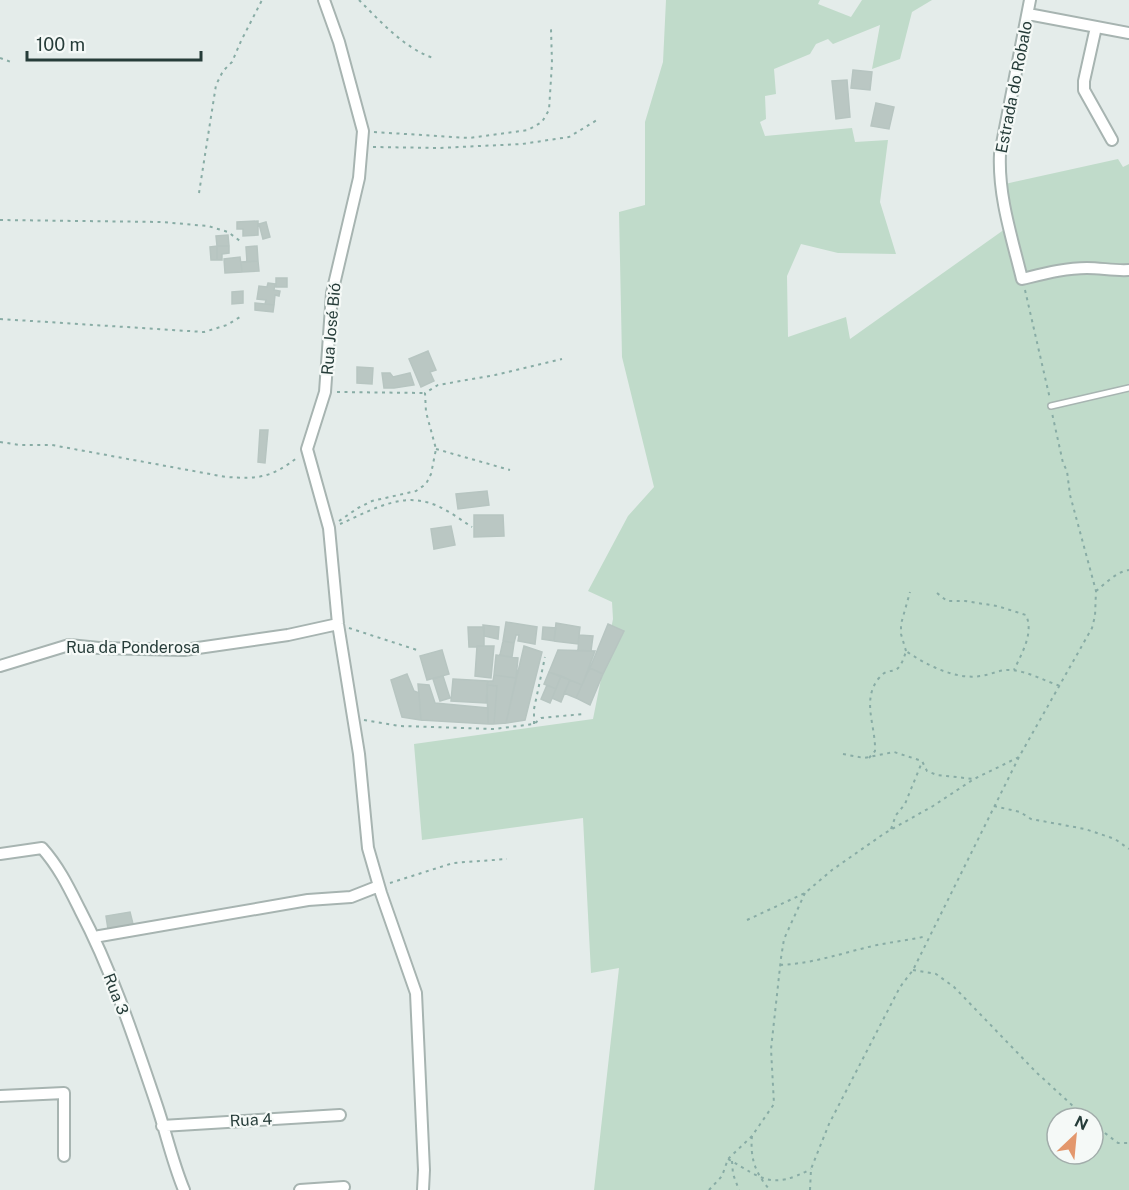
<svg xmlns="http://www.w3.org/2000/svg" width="1129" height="1190" viewBox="0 0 1129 1190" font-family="'Public Sans',sans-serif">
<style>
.green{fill:#c0dbca;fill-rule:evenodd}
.building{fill:#bac7c3;stroke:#b7c5c1;stroke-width:1.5}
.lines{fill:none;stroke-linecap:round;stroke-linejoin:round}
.service-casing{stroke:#a7b4b1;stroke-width:8}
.minor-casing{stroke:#a7b4b1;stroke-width:14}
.path{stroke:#88aca5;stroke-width:2;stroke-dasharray:3 4.5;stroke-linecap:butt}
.service{stroke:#fff;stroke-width:5}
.minor{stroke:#fff;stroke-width:10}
.labels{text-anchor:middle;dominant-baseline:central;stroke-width:4.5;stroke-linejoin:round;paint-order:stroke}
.street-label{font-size:16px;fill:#263c39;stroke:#f5f9f7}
</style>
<rect width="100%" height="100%" fill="#e4ecea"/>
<path class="green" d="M 666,0 L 820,0 L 818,4 L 851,17 L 862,0 L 932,0 L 912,12 L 900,59 L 872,69 L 880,25 L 833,44 L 828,39 L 816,44 L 810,54 L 774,69 L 776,94 L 765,96 L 766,119 L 760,122 L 765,136 L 852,128 L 855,142 L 888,140 L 880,202 L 896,254 L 838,253 L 801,244 L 787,276 L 788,337 L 846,317 L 850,339 L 1005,229 L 1005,184 L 1118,159 L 1123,167 L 1129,164 L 1129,1190 L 594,1190 L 619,968 L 591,973 L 583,818 L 422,840 L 414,744 L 593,719 L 613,619 L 612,602 L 588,591 L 628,516 L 654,487 L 622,357 L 619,212 L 645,205 L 645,122 L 663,62 ZM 1057,1118 L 1093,1118 L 1093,1154 L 1057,1154 Z"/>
<path class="building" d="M 853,70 L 872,72 L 870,90 L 851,88 Z
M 847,80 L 850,117 L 836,119 L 832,81 Z
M 876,103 L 894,107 L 889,129 L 871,126 Z
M 258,221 L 258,235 L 243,236 L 243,229 L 237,229 L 237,222 Z
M 266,222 L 270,237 L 263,239 L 259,224 Z
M 228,235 L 229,246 L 217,246 L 216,236 Z
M 217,246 L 229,246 L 229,253 L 222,254 L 222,260 L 217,260 Z
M 217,246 L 217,260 L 211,260 L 210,247 Z
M 257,246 L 258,261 L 247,262 L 246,247 Z
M 240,257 L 242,272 L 225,273 L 224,259 Z
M 258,261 L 259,271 L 242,272 L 241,262 Z
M 276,278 L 287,278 L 287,287 L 276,287 Z
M 268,283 L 275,284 L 274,290 L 280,291 L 279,296 L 275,295 L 274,305 L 265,304 L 266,300 L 257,299 L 259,286 L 267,287 Z
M 243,291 L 243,303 L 232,304 L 232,292 Z
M 255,303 L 274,305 L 273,312 L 255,310 Z
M 428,351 L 436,370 L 430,372 L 434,381 L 421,387 L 409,359 Z
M 357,367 L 373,368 L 372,384 L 357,383 Z
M 382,373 L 390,373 L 393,377 L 410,373 L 414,385 L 394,388 L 384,388 Z
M 260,430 L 268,430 L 265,463 L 258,462 Z
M 487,491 L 489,505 L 458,509 L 456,494 Z
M 474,515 L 503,515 L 504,536 L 474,537 Z
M 451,526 L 455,545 L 434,549 L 431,529 Z
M 506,622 L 537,627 L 535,644 L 518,641 L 519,635 L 516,635 L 514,643 L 503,641 Z
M 556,623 L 580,627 L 578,644 L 554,641 Z
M 608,624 L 624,631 L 603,674 L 590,668 Z
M 483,625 L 499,627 L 498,639 L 484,636 Z
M 468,627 L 484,627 L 484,646 L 469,647 Z
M 543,627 L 556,628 L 554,641 L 542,639 Z
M 579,635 L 593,636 L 591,651 L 578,651 Z
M 503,641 L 514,643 L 512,657 L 500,655 Z
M 477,646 L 494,646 L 491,678 L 475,676 Z
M 524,646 L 542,652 L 525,720 L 506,723 Z
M 442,650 L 449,674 L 427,680 L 420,656 Z
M 558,650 L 595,651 L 582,685 L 549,672 Z
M 496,655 L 518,658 L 516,678 L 494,675 Z
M 590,668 L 603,674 L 590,705 L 576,698 Z
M 549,672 L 561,676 L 556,689 L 544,684 Z
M 407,674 L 414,691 L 419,693 L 421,720 L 402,717 L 391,680 Z
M 494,675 L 516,678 L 506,723 L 494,724 L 497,686 L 487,685 L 488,681 L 493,681 Z
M 443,676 L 450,698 L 440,701 L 433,679 Z
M 561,676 L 570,680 L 561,702 L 552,698 Z
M 453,679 L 488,681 L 486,703 L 451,701 Z
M 570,680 L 582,685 L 576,698 L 564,693 Z
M 418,684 L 429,685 L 435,703 L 488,708 L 488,724 L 421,720 Z
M 487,685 L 497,686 L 494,724 L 488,724 Z
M 547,685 L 556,689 L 550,703 L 541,699 Z
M 130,912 L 133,924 L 108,929 L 106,916 Z"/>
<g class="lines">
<g class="service-casing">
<path id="service" d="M 1051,406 L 1129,388"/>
</g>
<g class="minor-casing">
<path id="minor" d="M 324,0 L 339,42 L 363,131 L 359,178 L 332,293 L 325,392 L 307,449 L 329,528 L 338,624 L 359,754 L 368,848 L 381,893 L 416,993 L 424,1170 L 423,1190
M 1030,0 L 1000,154 C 998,196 1012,238 1022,279 C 1043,274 1065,268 1087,268 C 1101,268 1115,271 1129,270
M 1028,14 L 1129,33
M 1096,27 L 1084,81 L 1084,90 L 1112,140
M 0,666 L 69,645 L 99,648 L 184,650 L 288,635 L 338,624
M 0,854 L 42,848 C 59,867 69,888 80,910 C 112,971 134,1038 156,1103 C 166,1132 172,1161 184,1190
M 94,937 L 308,900 L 351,897 L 379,886
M 0,1096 L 64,1093 L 64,1156
M 162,1126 L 340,1115
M 300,1190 L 344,1187"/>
</g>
<path class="path" d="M 359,0 C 380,21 404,48 433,58
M 0,58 L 11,62
M 374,132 L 469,138 L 528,130 L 542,122 L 549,110 L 552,63 L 551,29
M 373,147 L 439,148 L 522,144 L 569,137 L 597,120
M 199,193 L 216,85 L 223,71 L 232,62 L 241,41 L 262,0
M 0,220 L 161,222 L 208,226 L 228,232 L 240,241
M 1025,290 L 1050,399
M 0,319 L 204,332 L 227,325 L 240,317
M 337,392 L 424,393
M 0,442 L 20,445 L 52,445 L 226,477 C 259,479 271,478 298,457
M 436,449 L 510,470
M 339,521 L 358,508 L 372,501 L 416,491 L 426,484 L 431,474 L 436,449 L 426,412 L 425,393 L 438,385 L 495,375 L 562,359
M 340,524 C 366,513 396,494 426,502 C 443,506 458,518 472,527
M 1096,591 C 1106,583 1116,572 1129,570
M 937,593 L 947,601 L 965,601 L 997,606 L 1026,615 C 1034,633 1022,653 1014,670
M 349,628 L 417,650
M 906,651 L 901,634 L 901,624 L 910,592
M 364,720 L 400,726 L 494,729 L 534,724 L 541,718 L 583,714
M 534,724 L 534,709 L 545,657
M 843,754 L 864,758 L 894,752 L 922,761 L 927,771 L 937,775 L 974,779
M 869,758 L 875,751 C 876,726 861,700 879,678 C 891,663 897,682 906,651 C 926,665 956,680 980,676 C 991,675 1000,669 1011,670 C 1027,671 1045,681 1060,686
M 994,806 L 1020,812 L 1031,819 L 1085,829 L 1115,839 L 1129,849
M 891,829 L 896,815 L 905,804 L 922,762
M 390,883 L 453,863 L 507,859
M 747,920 L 805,893 L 832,870 L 885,833 L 933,806 L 974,779 L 1019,757
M 780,965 C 817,963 841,953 877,945 C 892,942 908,940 923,937
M 913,970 L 936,974 L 954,987 L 1036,1072 L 1086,1118
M 1093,1124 L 1118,1143 L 1129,1143
M 752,1136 C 750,1158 755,1173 770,1190
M 728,1159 C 763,1179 771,1190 811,1169
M 732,1161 L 733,1174 L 739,1190
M 709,1190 L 722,1176 L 728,1159 L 752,1136 L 774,1104 L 771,1049 L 781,958 L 784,939 L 805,893
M 810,1190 L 811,1169 L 829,1124 L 900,987 L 913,970 L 1019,757 L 1092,628 L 1095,616 L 1096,591 L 1070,495 L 1067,471 L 1063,463 L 1052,413"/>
<use href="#service" class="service"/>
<use href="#minor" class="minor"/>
</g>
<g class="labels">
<g class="street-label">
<text transform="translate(1014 87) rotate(-79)">Estrada do Robalo</text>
<text transform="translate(331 329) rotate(-85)">Rua José Bió</text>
<text x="133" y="647">Rua da Ponderosa</text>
<text transform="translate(116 994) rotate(69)">Rua 3</text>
<text transform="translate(251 1120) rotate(-3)">Rua 4</text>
</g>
</g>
<g transform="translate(1075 1136) rotate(26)"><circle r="28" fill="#f5f9f7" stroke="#a2adab" stroke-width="1.5"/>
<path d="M0-4.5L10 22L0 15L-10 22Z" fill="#e3976c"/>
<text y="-9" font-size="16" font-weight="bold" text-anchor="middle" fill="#263c39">N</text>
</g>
<path d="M27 51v9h174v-9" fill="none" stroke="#263c39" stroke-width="3"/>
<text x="36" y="51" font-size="18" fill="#263c39" stroke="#f5f9f7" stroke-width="4.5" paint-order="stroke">100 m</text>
</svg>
